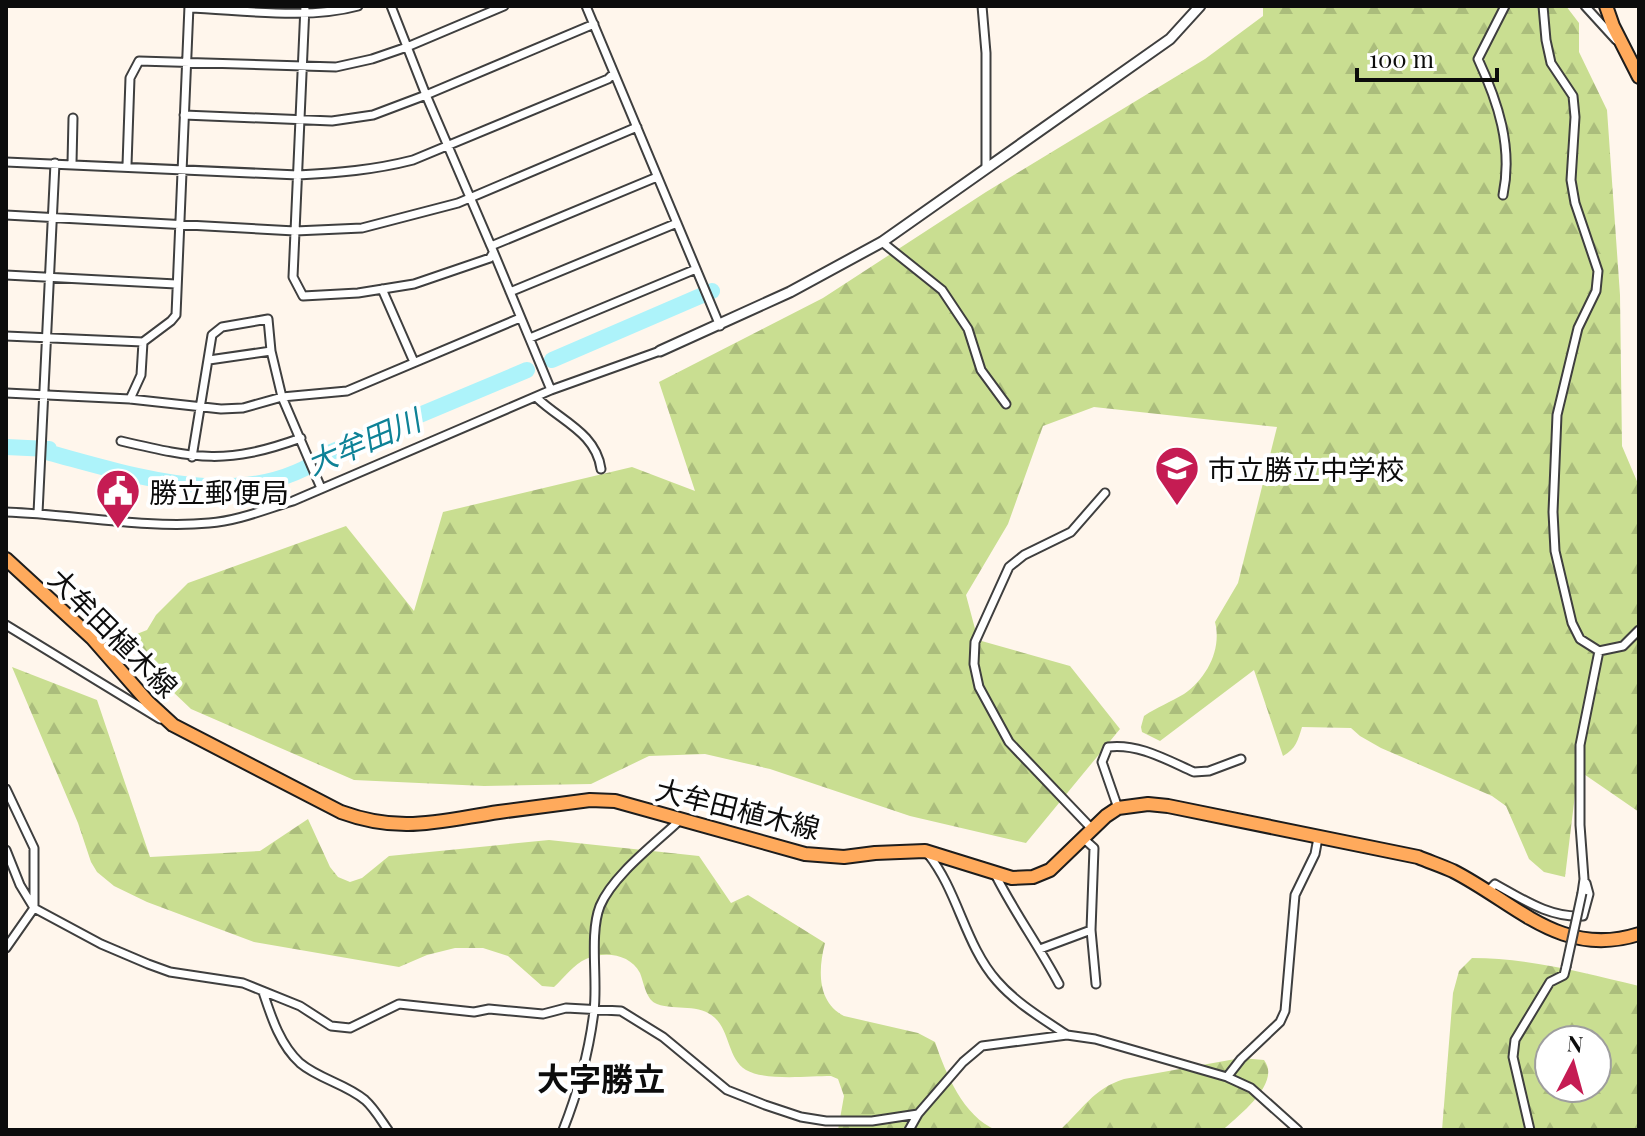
<svg xmlns="http://www.w3.org/2000/svg" width="1645" height="1136" viewBox="0 0 1645 1136" font-family="'Playfair Display','Noto Sans JP',serif">
<style>
.forest{fill:url(#forest-firs);fill-rule:evenodd}
.lines{fill:none;stroke-linecap:round;stroke-linejoin:round}
.river{stroke:#adf3fa;stroke-width:16}
.minor-casing{stroke:#3f3f3f;stroke-width:11}
.tertiary-casing{stroke:#3f3f3f;stroke-width:13}
.primary-casing{stroke:#1d1d1d;stroke-width:16}
.minor{stroke:#fff;stroke-width:7}
.tertiary{stroke:#fff;stroke-width:9}
.primary{stroke:#ffaa5c;stroke-width:12}
.minor-bridge-casing{stroke:#3f3f3f;stroke-width:11;stroke-linecap:butt}
.minor-bridge{stroke:#fff;stroke-width:7}
.labels{text-anchor:middle;dominant-baseline:central;stroke-width:8;stroke-linejoin:round;paint-order:stroke}
.poi-label{font-size:28px;fill:#0c0c0c;stroke:#fff;text-anchor:start}
.street-label{font-size:28px;fill:#0c0c0c;stroke:#fff}
.water-label{font-size:30px;font-style:italic;fill:#0e8297;stroke:#fff}
.quarter-label{font-size:32px;font-weight:bold;fill:#0c0c0c;stroke:#fff}
</style>
<defs>
<pattern id="forest-firs" width="22" height="20" patternUnits="userSpaceOnUse" patternTransform="scale(2)"><rect width="22" height="20" fill="#c9de91"/><path d="M5 1l3.5 6h-7zM16 11l3.5 6h-7z" fill="#abbd7c"/></pattern>
</defs>
<rect width="100%" height="100%" fill="#fff6ec"/>
<path class="forest" d="M 1263,6 L 1566,6 L 1579,23 L 1579,52 L 1607,110 L 1620,295 L 1622,446 L 1639,486 L 1639,812 L 1578,770 L 1565,877 L 1544,872 L 1529,859 L 1506,806 L 1492,796 L 1381,748 L 1360,736 L 1351,728 L 1302,727 C 1298,740 1296,749 1283,756 L 1254,670 L 1160,741 L 1142,732 L 1141,727 L 1144,716 C 1157,707 1171,702 1184,694 C 1207,678 1222,649 1215,622 L 1238,583 L 1277,427 L 1094,407 L 1043,426 L 1008,524 L 966,595 L 978,640 L 1070,666 L 1120,729 L 1026,843 L 910,816 L 770,769 L 705,754 L 649,756 L 591,784 L 484,786 L 354,780 L 191,709 L 149,669 L 124,639 L 147,630 L 156,615 L 188,583 L 346,526 L 414,611 L 443,512 L 632,467 L 695,491 L 659,382 L 823,298 L 986,192 L 1205,59 L 1263,16 Z
M 12,667 L 97,700 L 150,857 L 260,851 L 308,819 L 330,867 L 338,877 L 350,882 L 362,878 L 389,856 L 549,840 L 699,856 L 731,903 L 748,895 L 825,943 C 818,970 817,1002 844,1016 L 918,1033 L 935,1042 C 946,1074 963,1116 996,1130 L 838,1130 L 844,1096 L 838,1079 L 831,1076 C 808,1076 765,1081 746,1070 C 728,1059 730,1032 715,1018 C 700,1003 676,1011 657,1004 C 646,1000 644,983 640,973 C 630,954 605,951 586,959 C 574,964 564,978 554,987 L 542,986 L 508,956 L 483,948 L 455,948 L 427,955 L 399,967 L 254,942 L 147,902 L 114,886 L 97,872 L 91,862 L 78,823 Z
M 1472,958 C 1528,958 1585,973 1639,986 L 1639,1130 L 1442,1130 L 1453,993 L 1459,971 ZM 1549,1040 L 1597,1040 L 1597,1088 L 1549,1088 Z
M 1241,1058 L 1264,1060 C 1282,1083 1238,1116 1223,1130 L 1060,1130 C 1083,1109 1093,1089 1124,1079 Z"/>
<g class="lines">
<path class="river" d="M 552,360 L 712,291
M 6,447 L 49,449 L 50,453 C 136,476 249,515 329,453 L 527,370"/>
<g class="minor-casing">
<path id="minor" d="M 305,6 L 293,277 L 303,296 L 358,293 L 414,284 L 490,258 L 493,253
M 391,6 L 426,95 L 491,246
M 586,6 L 720,326
M 982,6 L 986,53 L 986,167
M 1543,6 L 1546,40 L 1551,63 L 1573,96 L 1575,117 L 1571,180 L 1575,203 L 1598,271 L 1596,291 L 1578,328 L 1557,415 L 1553,512 L 1555,551 L 1572,623 L 1580,639 L 1599,651 L 1623,646 L 1639,630
M 1585,6 L 1616,40
M 189,8 C 242,10 307,20 358,6
M 184,115 L 332,121 L 373,115 L 426,95 L 594,24
M 6,162 L 298,175 C 337,173 374,170 413,160 L 608,79 L 614,73
M 72,163 L 73,118
M 127,165 L 130,78 L 139,61 L 336,67 L 372,59 L 407,47 L 504,6
M 1503,195 C 1513,147 1498,102 1478,59 L 1505,6
M 6,215 L 295,231 L 362,228 L 458,203 L 637,127
M 882,242 L 942,290 L 968,329 L 981,370 L 1006,404
M 6,275 L 176,284
M 382,289 L 414,362
M 510,292 L 677,223
M 6,336 L 143,342 L 171,321 L 176,315 L 189,6
M 530,338 L 696,269
M 209,360 L 271,351
M 551,390 L 491,246 L 657,177
M 6,393 L 130,399 L 221,409 L 243,408 L 282,397 L 347,391 L 520,318
M 537,398 C 561,421 596,433 601,469
M 130,399 L 141,375 L 143,342
M 121,441 C 198,459 226,465 301,438
M 192,457 L 212,335 L 222,327 L 268,319 L 271,351 L 282,397 L 321,488
M 6,512 C 71,514 146,529 209,523 C 238,521 266,509 293,501 L 551,390 L 660,351
M 38,513 L 55,163
M 6,625 L 160,719
M 6,789 L 34,848 L 34,908 L 101,944 L 148,964 L 170,972 L 243,983 L 300,1006 L 331,1026 L 350,1028 L 399,1004 L 474,1012 L 489,1009 L 543,1014 L 566,1008 L 621,1011 L 663,1037 L 727,1090 L 765,1105 L 801,1117 L 826,1121 L 872,1121 L 918,1114
M 1118,808 L 1102,762 L 1108,747 C 1138,743 1167,760 1194,772 L 1209,771 L 1241,759
M 1092,829 L 1009,742 L 979,687 L 974,664 L 975,642 L 1009,567 L 1024,555 L 1071,532 L 1105,493
M 1084,839 L 1094,848 L 1091,930 L 1096,984
M 6,850 L 20,885 L 34,908 L 6,948
M 928,854 C 958,891 965,945 997,981 C 1016,1003 1043,1019 1067,1035
M 995,874 C 1014,912 1039,946 1059,984
M 1488,891 L 1495,884 C 1524,900 1550,918 1583,916 L 1589,894 L 1586,883
M 1582,893 L 1584,879 L 1580,825 L 1580,745 L 1599,651
M 1040,949 L 1091,930
M 263,992 C 271,1016 280,1045 300,1063 C 319,1079 346,1084 365,1100 C 374,1108 381,1120 388,1130
M 1227,1077 L 1241,1059 L 1280,1022 L 1285,1011 L 1295,895 L 1315,854 L 1318,838
M 563,1130 C 578,1092 589,1052 594,1011 C 598,980 589,934 600,906 C 613,875 656,843 680,820
M 909,1130 L 918,1114 L 963,1062 L 982,1046 L 1067,1035 L 1095,1039 L 1227,1077 L 1251,1088 L 1298,1130
M 1530,1130 L 1513,1057 L 1515,1040 L 1550,982 L 1564,975 L 1566,967"/>
</g>
<g class="tertiary-casing">
<path id="tertiary" d="M 660,351 L 790,292 L 882,242 L 1170,39 L 1200,6"/>
</g>
<g class="primary-casing">
<path id="primary" d="M 1606,6 L 1613,26 L 1639,77
M 6,559 L 92,638 L 148,702 L 173,725 L 341,812 C 401,834 439,821 499,812 C 529,808 560,804 590,800 L 615,801 L 805,854 L 844,857 L 875,853 L 925,851 L 1012,878 L 1033,877 L 1050,870 L 1106,816 L 1118,808 L 1148,804 L 1168,806 L 1418,857 C 1430,862 1442,866 1453,871 C 1516,903 1561,959 1639,934"/>
</g>
<use href="#minor" class="minor"/>
<use href="#tertiary" class="tertiary"/>
<use href="#primary" class="primary"/>
<g class="minor-bridge-casing">
<path id="minor-bridge" d="M 1566,967 L 1582,893"/>
</g>
<use href="#minor-bridge" class="minor-bridge"/>
</g>
<defs>
<g id="school-pin" transform="scale(2.3)"><path d="M0 17L-7.5 6A9.5 9.5 0 1 1 7.5 6Z" fill="#c51c53" stroke="#fff"/><path d="M0-5L7-2L0 1L-7-2ZM-4 1L0 2.5L4 1V4Q0 6-4 4Z" fill="#fff"/></g>
<g id="civic-pin" transform="scale(2.3)"><path d="M0 17L-7.5 6A9.5 9.5 0 1 1 7.5 6Z" fill="#c51c53" stroke="#fff"/><path d="M-.6-6.5H3V-4.5H.6V-3L4-1V1h2V6H-6V1h2V-1L-.6-3ZM-1.2 2.5V6h2.4V2.5Z" fill="#fff"/></g>
</defs>
<g fill-rule="evenodd">
<use href="#school-pin" x="1177" y="468"/>
<use href="#civic-pin" x="118" y="491"/>
</g>
<g class="labels">
<g class="poi-label">
<text x="1208" y="468">市立勝立中学校</text>
<text x="149" y="491">勝立郵便局</text>
</g>
<g class="street-label">
<text transform="translate(114 632) rotate(45)">大牟田植木線</text>
<text transform="translate(738 808) rotate(14)">大牟田植木線</text>
</g>
<g class="water-label">
<text transform="translate(363 441) rotate(-23)">大牟田川</text>
</g>
<g class="quarter-label">
<text x="601" y="1077">大字勝立</text>
</g>
</g>
<rect width="1645" height="1136" fill="none" stroke="#0c0c0c" stroke-width="16"/>
<g transform="translate(1573 1064) rotate(6)"><circle r="38" fill="#ffffff" stroke="#9e9e9e" stroke-width="2"/>
<path d="M0-6L14 30L0 20L-14 30Z" fill="#c51c53"/>
<text y="-12" font-size="22" font-weight="bold" text-anchor="middle" fill="#0c0c0c">N</text>
</g>
<path d="M1357 68v12h140v-12" fill="none" stroke="#0c0c0c" stroke-width="4"/>
<text x="1369" y="68" font-size="24" fill="#0c0c0c" stroke="#ffffff" stroke-width="6" paint-order="stroke">100 m</text>
</svg>
